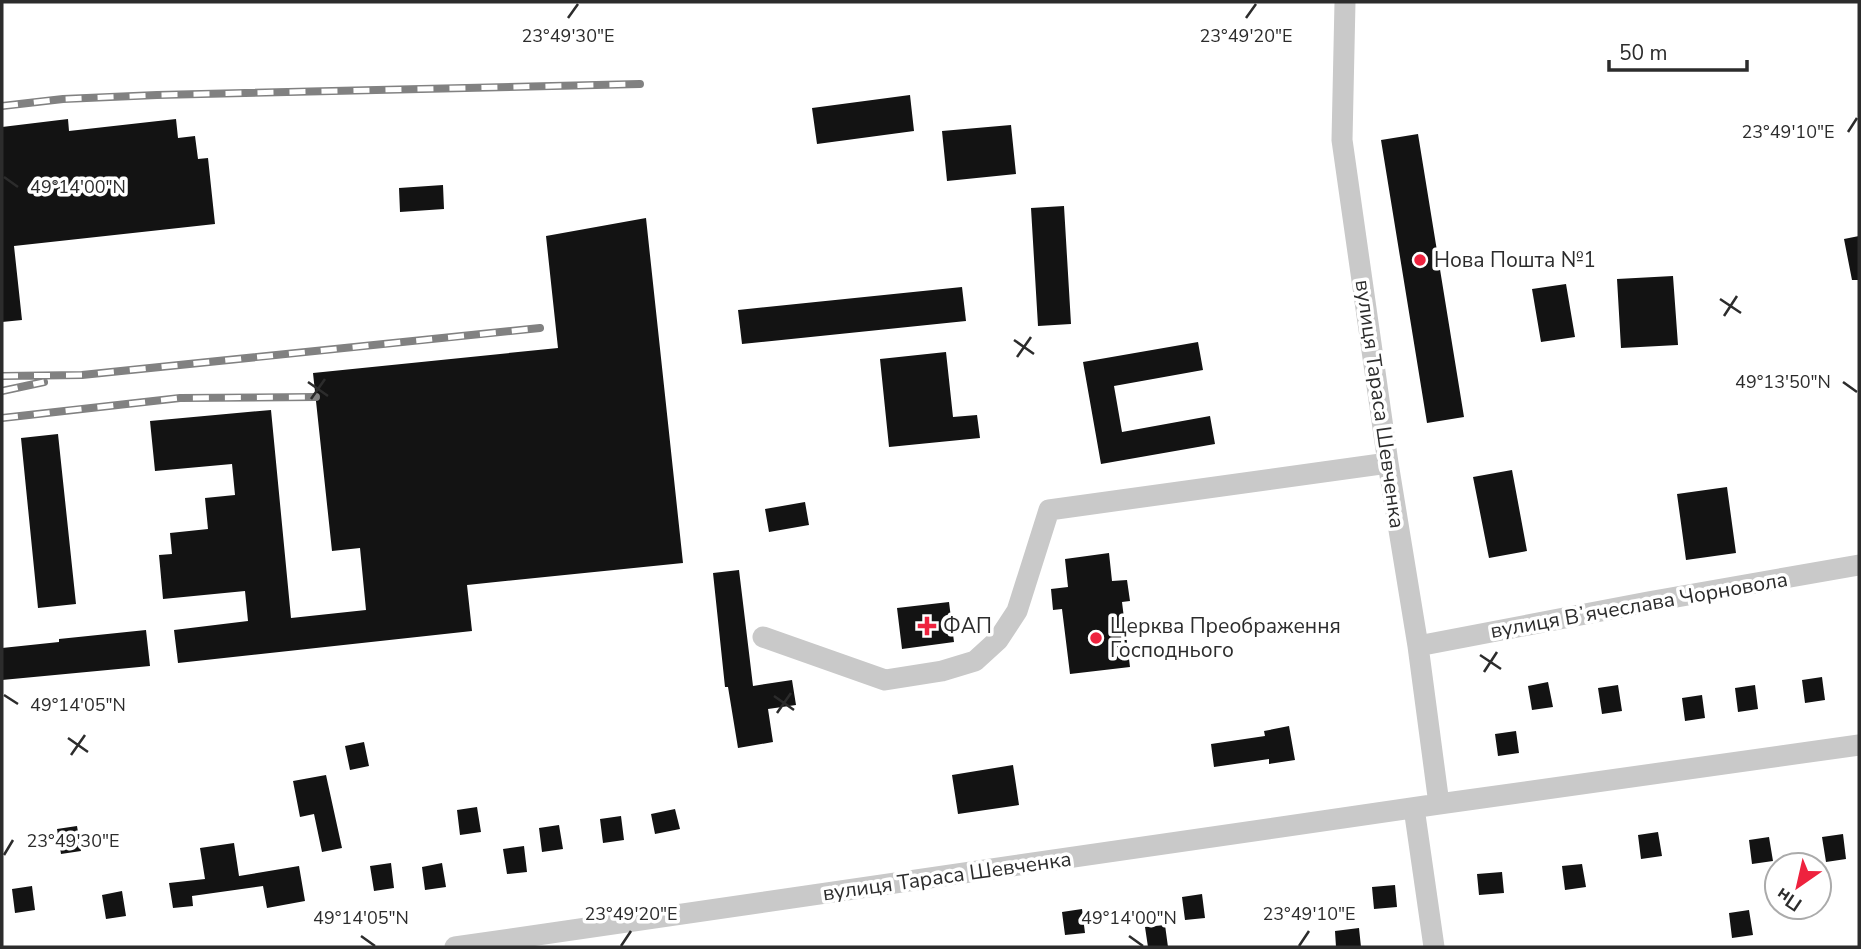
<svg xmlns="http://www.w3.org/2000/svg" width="1861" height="949" viewBox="0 0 1861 949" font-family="'Nunito Sans',sans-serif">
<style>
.building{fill:#131313}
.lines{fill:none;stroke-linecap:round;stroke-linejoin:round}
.minor{stroke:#c9c9c9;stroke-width:21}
.rail-casing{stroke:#818181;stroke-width:8}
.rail{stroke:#fff;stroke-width:5;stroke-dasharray:16;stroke-linecap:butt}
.ticks{fill:none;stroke:#2c2c2c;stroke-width:2.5}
.poi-dot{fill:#ee223e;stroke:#fff;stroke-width:2.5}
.labels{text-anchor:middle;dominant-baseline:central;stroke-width:7;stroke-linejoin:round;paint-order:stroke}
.poi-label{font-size:21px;fill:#2c2c2c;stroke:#fff;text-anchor:start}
.street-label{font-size:21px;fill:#2c2c2c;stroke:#fff}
.ticks-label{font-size:18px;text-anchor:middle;fill:#2c2c2c;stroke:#fff;stroke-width:7;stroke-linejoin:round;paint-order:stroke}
</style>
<rect width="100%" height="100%" fill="#fff"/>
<path class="building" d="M 910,95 L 914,131 L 817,144 L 812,108 Z
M 68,119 L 69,131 L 176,119 L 178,138 L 195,136 L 198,159 L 208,158 L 215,224 L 14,246 L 22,320 L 2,322 L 2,127 Z
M 1011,125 L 1016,174 L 947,181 L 942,131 Z
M 1418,134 L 1464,417 L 1427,423 L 1381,140 Z
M 443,185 L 444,209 L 400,212 L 399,188 Z
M 1064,206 L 1071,324 L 1038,326 L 1031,208 Z
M 646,218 L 683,563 L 467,585 L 472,631 L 178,663 L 174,630 L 248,621 L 245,591 L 163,599 L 159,555 L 172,554 L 170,533 L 208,529 L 205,498 L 235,495 L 232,464 L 155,471 L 150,421 L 271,410 L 291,618 L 366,610 L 360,548 L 332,551 L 313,373 L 558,348 L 546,236 Z
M 1859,236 L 1859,280 L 1852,280 L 1844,239 Z
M 1673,276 L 1678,345 L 1621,348 L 1617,279 Z
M 1566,284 L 1575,337 L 1541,342 L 1532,289 Z
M 962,287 L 966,321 L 742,344 L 738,310 Z
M 1198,342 L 1203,370 L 1114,386 L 1122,432 L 1210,416 L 1215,444 L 1101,464 L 1083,362 Z
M 946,352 L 953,417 L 977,415 L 980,438 L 889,447 L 880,359 Z
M 58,434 L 76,604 L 38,608 L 21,438 Z
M 1512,470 L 1527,551 L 1489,558 L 1473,477 Z
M 1727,487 L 1736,553 L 1686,560 L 1677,494 Z
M 805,502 L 809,525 L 769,532 L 765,509 Z
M 1109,553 L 1112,581 L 1127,580 L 1130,601 L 1122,602 L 1130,667 L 1070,674 L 1062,609 L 1053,610 L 1051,589 L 1068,587 L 1065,559 Z
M 739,570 L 753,686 L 792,680 L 796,705 L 768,709 L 773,742 L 738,748 L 728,687 L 725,687 L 713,573 Z
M 949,602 L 954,642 L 902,649 L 897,608 Z
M 146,630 L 150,666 L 2,680 L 2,648 L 59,642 L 59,639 Z
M 1822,677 L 1825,700 L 1805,703 L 1802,680 Z
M 1548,682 L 1553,707 L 1532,710 L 1528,686 Z
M 1618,685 L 1622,711 L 1602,714 L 1598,688 Z
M 1755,685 L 1758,709 L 1738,712 L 1735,688 Z
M 1702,695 L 1705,718 L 1685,721 L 1682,698 Z
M 1289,726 L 1295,760 L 1269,764 L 1269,759 L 1214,767 L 1211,744 L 1265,736 L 1264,731 Z
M 1516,731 L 1519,753 L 1498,756 L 1495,734 Z
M 364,742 L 369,766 L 350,770 L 345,746 Z
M 1013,765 L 1019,805 L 958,814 L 952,775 Z
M 326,775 L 342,848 L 322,852 L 314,814 L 300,817 L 293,781 Z
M 477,807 L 481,832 L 460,835 L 457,810 Z
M 675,809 L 680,829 L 655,834 L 651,814 Z
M 621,816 L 624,840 L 603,843 L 600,819 Z
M 559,825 L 563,849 L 542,852 L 539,828 Z
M 77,826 L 81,851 L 61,854 L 57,829 Z
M 1658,832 L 1662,856 L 1641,859 L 1638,835 Z
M 1843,834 L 1846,859 L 1826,862 L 1822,837 Z
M 1769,837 L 1773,861 L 1752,864 L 1749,840 Z
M 234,843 L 239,876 L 299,866 L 305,901 L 267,908 L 263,886 L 192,896 L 193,906 L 173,908 L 169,883 L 205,879 L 200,848 Z
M 524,846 L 527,872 L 507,874 L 503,849 Z
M 391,863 L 394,888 L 374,891 L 370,866 Z
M 442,863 L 446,887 L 425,890 L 422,867 Z
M 1582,864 L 1586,887 L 1565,890 L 1562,866 Z
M 1502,872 L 1504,893 L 1479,895 L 1477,874 Z
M 1395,885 L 1397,907 L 1374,909 L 1372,887 Z
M 32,886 L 35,910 L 15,913 L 12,889 Z
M 122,891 L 126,916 L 106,919 L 102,895 Z
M 1202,894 L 1205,918 L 1185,920 L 1182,897 Z
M 1082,909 L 1085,933 L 1065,935 L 1062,912 Z
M 1749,910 L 1753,935 L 1732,938 L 1729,913 Z
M 1165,925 L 1168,947 L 1148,947 L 1145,927 Z
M 1359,928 L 1361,947 L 1336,947 L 1335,931 Z"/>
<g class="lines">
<path class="minor" d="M 1345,2 L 1342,140 L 1388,463 L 1418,646 L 1439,804
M 763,637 L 885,680 L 942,671 L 975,661 L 998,640 L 1017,611 L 1049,510 L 1388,463
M 1418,646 L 1648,602 L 1859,565
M 1414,808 L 1434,947
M 455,947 L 1439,804 L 1859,745"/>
<g class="rail-casing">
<path id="rail" d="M 2,106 L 63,99 L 157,95 L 640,84
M 2,376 L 82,375 L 540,328
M 2,391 L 44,382
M 2,418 L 180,398 L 316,397"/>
</g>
<use href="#rail" class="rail"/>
</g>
<path class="ticks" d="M 568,18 L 578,4M 1246,18 L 1256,4M 1848,132 L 1857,118M 4,177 L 18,187M 1720,299 L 1741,313M 1724,316 L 1737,296M 1014,340 L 1034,354M 1017,357 L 1031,337M 308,382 L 328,396M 1843,382 L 1857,392M 311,399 L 325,379M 1480,655 L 1501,669M 1484,672 L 1497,652M 4,695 L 18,704M 774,696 L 794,710M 777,713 L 791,693M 68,738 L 88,752M 71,755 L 85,735M 4,855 L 13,840M 361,936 L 375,946M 1129,936 L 1143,946M 621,946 L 631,931M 1299,946 L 1309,931"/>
<g class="poi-dot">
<circle cx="1420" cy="260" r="7"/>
<path d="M923.5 615.5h7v7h7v7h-7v7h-7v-7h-7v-7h7z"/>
<circle cx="1096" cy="638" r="7"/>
</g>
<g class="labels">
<g class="poi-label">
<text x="1434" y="260">Нова Пошта №1</text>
<text x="943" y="626">ФАП</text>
<text x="1110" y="626">Церква Преображення<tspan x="1110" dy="24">Господнього</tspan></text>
</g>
<g class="street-label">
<text transform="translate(1380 404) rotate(82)">вулиця Тараса Шевченка</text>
<text transform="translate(1639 605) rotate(-10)">вулиця Вʼячеслава Чорновола</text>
<text transform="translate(947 876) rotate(-8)">вулиця Тараса Шевченка</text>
</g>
</g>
<g class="ticks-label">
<text x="568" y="42">23°49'30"E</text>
<text x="1246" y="42">23°49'20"E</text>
<text x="1788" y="138">23°49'10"E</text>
<text x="78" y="193">49°14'00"N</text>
<text x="1783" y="388">49°13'50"N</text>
<text x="78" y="711">49°14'05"N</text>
<text x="73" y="847">23°49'30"E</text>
<text x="631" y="920">23°49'20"E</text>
<text x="1309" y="920">23°49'10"E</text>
<text x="361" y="924">49°14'05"N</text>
<text x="1129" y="924">49°14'00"N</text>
</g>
<rect width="1861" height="949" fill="none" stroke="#2c2c2c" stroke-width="7"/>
<g transform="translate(1798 886) rotate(214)"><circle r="33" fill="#ffffff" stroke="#ababab" stroke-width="2"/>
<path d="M0-5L12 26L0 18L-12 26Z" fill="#ee223e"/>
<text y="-10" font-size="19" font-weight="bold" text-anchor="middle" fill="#2c2c2c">Пн</text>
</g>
<path d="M1609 60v10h138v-10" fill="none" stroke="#2c2c2c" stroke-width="3.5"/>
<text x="1619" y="60" font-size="21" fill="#2c2c2c" stroke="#ffffff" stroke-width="5" paint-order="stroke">50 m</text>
</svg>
